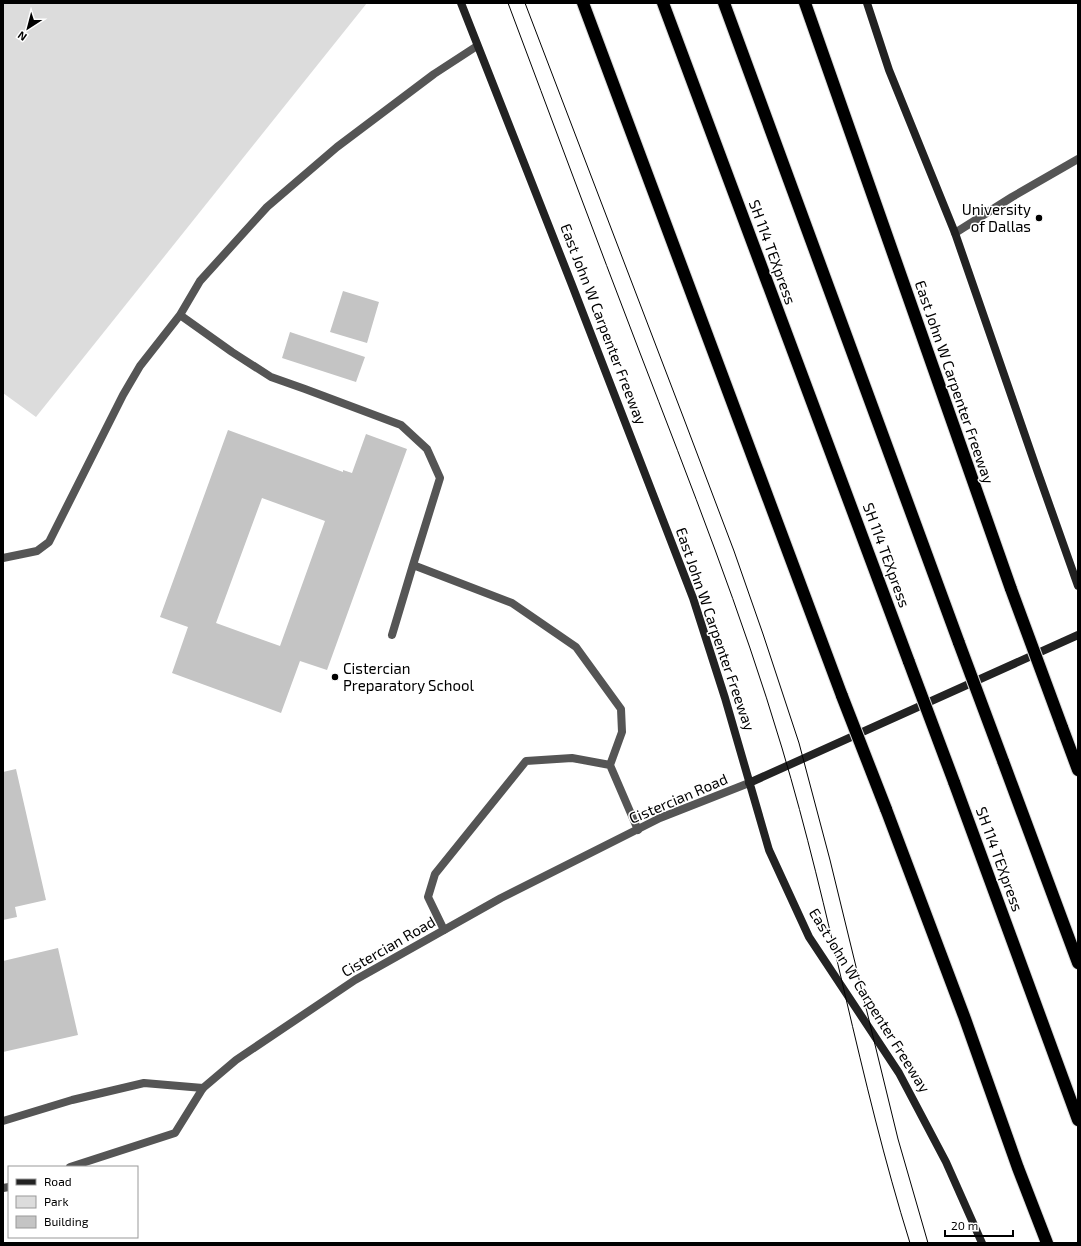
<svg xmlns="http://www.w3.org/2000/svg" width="1081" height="1246" viewBox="0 0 1081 1246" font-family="'Exo 2',sans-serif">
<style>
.green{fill:#dcdcdc}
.building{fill:#c4c4c4;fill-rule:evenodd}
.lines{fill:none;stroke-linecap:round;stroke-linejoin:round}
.motorway-casing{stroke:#dbdbdb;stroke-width:14}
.service{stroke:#555;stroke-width:8}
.minor{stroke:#555;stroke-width:8}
.secondary{stroke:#222;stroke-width:8}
.motorway{stroke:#000;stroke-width:12}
.tram{stroke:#000;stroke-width:1}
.motorway-bridge-casing{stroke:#dbdbdb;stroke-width:14;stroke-linecap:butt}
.motorway-bridge{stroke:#000;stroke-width:12}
.poi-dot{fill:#000;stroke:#fff;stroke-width:1.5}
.labels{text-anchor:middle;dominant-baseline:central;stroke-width:3;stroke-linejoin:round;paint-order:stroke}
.poi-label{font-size:15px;fill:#000;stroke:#fff;text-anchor:end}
.street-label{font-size:15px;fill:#000;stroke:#fff}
</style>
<rect width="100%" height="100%" fill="#fff"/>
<path class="green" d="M 3,3 L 367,3 L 36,417 L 3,393 Z"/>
<path class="building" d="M 343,291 L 379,302 L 367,343 L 330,332 Z
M 290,332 L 365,357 L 356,382 L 282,358 Z
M 228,430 L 343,472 L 343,470 L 352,473 L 366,434 L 407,449 L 327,670 L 300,661 L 281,713 L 172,673 L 188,627 L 160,617 ZM 262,498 L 325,521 L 280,646 L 216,623 Z
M 16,769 L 46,900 L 15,907 L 17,917 L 3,920 L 3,772 Z
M 58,948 L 78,1035 L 3,1052 L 3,961 Z"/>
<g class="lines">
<g class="motorway-casing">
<path id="motorway" d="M 583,3 L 842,696
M 663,3 L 909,662
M 724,3 L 959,643
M 805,3 L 1011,589
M 1062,727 L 1078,770
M 1003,761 L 1078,963
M 954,782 L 1078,1120
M 886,809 L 964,1016 L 1018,1168 L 1047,1243"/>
</g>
<path class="service" d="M 955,233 L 1012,197 L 1078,159
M 180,315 L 232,352 L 271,377 L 305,389 L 401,425 L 427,449 L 440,478 L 413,565 L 512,603 L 576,647 L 621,709 L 622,732 L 610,765 L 638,830
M 3,558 L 37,551 L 49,542 L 123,395 L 140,366 L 180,315 L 200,281 L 267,207 L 337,147 L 434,74 L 477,46
M 392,635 L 413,565
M 444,930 L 428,897 L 435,874 L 526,761 L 572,758 L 610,765
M 3,1121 L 72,1100 L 144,1083 L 203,1088"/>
<path class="minor" d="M 70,1167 L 175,1133 L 203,1088 L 236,1060 L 355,980 L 501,898 L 660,818 L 749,783
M 3,1188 L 9,1187"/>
<path class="secondary" d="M 461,3 L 572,285 L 693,598 L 725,698 L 769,850 L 809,937 L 899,1073 L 946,1162 L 982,1243
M 867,3 L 889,70 L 955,233 L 1037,470 L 1078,586
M 749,783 L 1078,635"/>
<use href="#motorway" class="motorway"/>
<path class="tram" d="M 508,3 C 552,120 595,236 640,353 C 690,483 742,614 782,748 C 831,911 859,1080 910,1243
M 525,3 L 684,419 L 734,551 L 763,634 L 799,743 L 830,860 L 898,1139 L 928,1243"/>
<g class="motorway-bridge-casing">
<path id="motorway-bridge" d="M 1011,589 L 1062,727
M 959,643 L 1003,761
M 909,662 L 954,782
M 842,696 L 886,809"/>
</g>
<use href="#motorway-bridge" class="motorway-bridge"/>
</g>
<g class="poi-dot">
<circle cx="1039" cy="218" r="4"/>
<circle cx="335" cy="677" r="4"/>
</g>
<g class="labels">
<g class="poi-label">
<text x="1031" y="209">University<tspan x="1031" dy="17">of Dallas</tspan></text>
<text x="343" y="668" text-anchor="start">Cistercian<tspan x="343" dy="17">Preparatory School</tspan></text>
</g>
<g class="street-label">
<text transform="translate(773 252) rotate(70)">SH 114 TEXpress</text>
<text transform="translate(604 324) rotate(69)">East John W Carpenter Freeway</text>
<text transform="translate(955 382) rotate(71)">East John W Carpenter Freeway</text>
<text transform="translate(887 555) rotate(70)">SH 114 TEXpress</text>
<text transform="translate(716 629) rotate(71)">East John W Carpenter Freeway</text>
<text transform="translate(678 798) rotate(-23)">Cistercian Road</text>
<text transform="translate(1000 859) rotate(70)">SH 114 TEXpress</text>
<text transform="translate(388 946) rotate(-30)">Cistercian Road</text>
<text transform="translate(870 1000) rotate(58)">East John W Carpenter Freeway</text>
</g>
</g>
<rect width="1081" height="1246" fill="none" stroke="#000000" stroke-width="8"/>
<rect x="8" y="1166" width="130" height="72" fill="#ffffff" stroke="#999999"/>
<rect x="16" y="1179" width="20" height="6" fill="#222222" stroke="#999999"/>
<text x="44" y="1186" font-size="12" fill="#000000">Road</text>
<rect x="16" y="1196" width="20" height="12" fill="#dcdcdc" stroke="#999999"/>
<text x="44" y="1206" font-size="12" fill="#000000">Park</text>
<rect x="16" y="1216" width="20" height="12" fill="#c4c4c4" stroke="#999999"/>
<text x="44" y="1226" font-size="12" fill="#000000">Building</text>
<g transform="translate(28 28) rotate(216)" stroke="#ffffff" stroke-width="3" paint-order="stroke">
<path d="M0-3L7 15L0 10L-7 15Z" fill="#000000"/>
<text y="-6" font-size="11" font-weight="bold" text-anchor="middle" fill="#000000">N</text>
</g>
<path d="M945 1230v6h68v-6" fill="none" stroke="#000000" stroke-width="2"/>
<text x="951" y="1230" font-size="12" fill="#000000" stroke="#ffffff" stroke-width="3" paint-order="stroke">20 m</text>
</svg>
